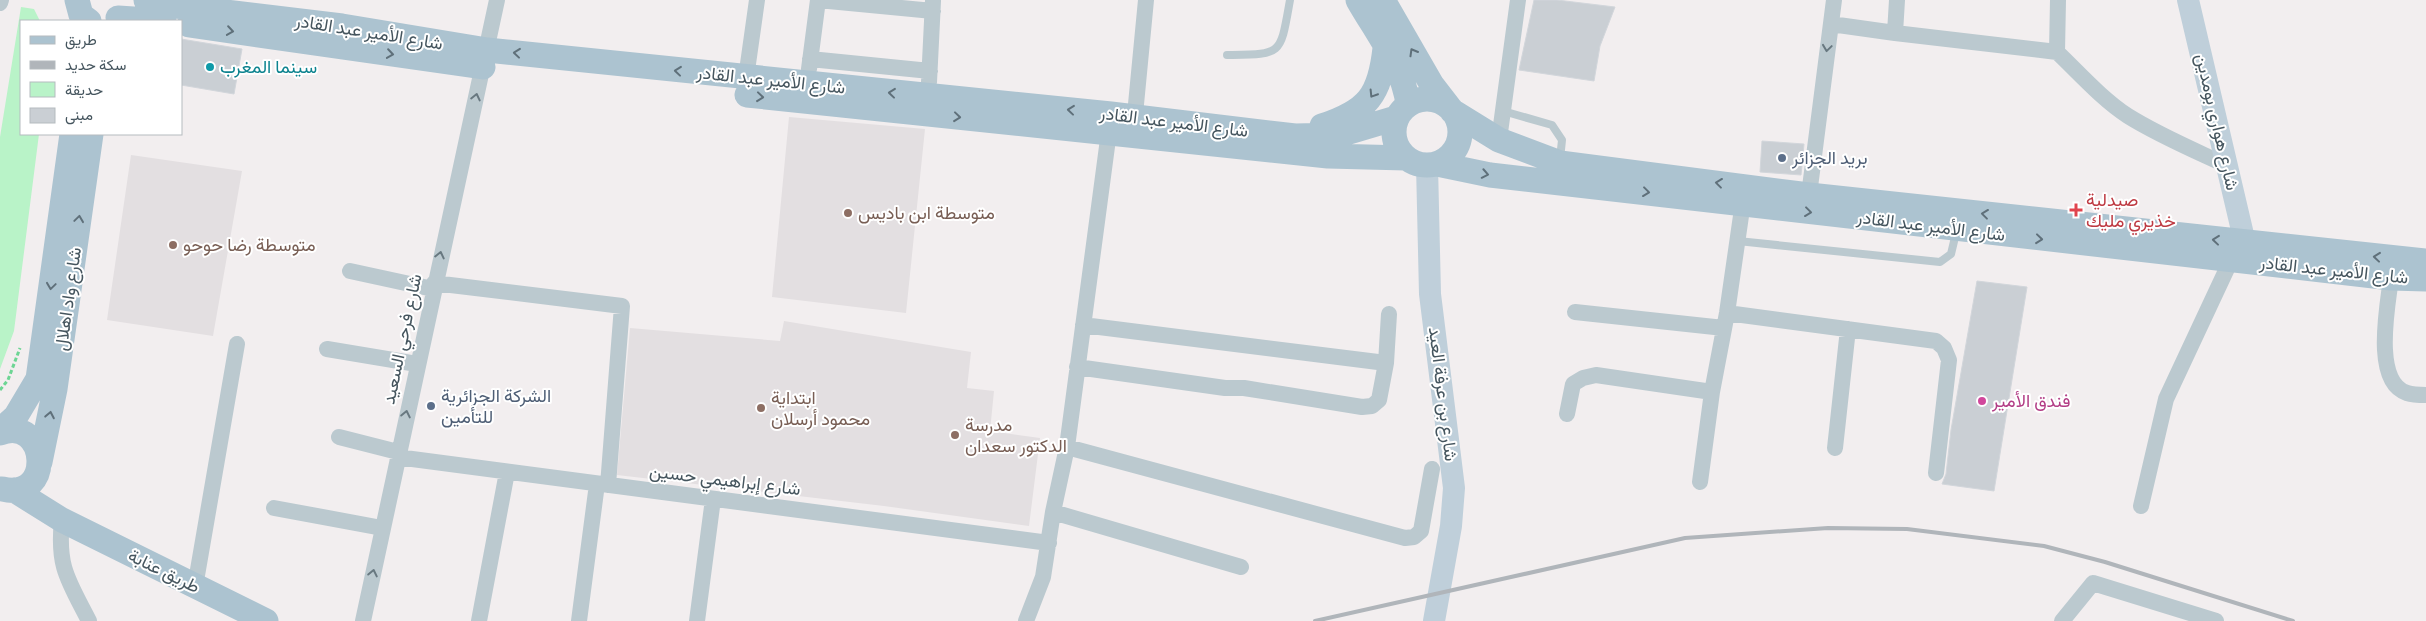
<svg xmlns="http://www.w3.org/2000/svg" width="2426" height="621" viewBox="0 0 2426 621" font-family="Cabin,Vazirmatn,sans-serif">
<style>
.education{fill:#e3dfe1}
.green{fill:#b9f3c8}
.building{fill:#cacfd4;stroke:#d2d6db}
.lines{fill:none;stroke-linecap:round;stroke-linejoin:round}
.path{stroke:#6dd594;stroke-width:3;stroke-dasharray:4 2.5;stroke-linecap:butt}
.lane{stroke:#bbc9cf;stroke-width:8}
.street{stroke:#bbc9cf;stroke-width:16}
.secondary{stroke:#bfcfda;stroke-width:22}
.primary{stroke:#acc3d0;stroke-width:25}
.rail{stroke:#b0b5ba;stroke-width:4}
.oneway{stroke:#5f707a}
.oneway2{stroke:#687880}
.culture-dot{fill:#0f9aa8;stroke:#fff;stroke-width:2}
.service-dot{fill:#5c6f8a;stroke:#fff;stroke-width:2}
.health-dot{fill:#e0444e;stroke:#fff;stroke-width:2}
.education-dot{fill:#8d6e63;stroke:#fff;stroke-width:2}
.hotel-dot{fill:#d1479c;stroke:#fff;stroke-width:2}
.labels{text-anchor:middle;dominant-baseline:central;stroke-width:4;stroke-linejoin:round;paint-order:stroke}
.street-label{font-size:18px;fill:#45555e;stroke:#fff}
.culture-label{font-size:18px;fill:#0d838f;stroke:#fff;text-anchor:start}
.service-label{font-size:18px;fill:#4e5e75;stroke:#fff;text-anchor:start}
.health-label{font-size:18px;fill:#be3a42;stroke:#fff;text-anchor:start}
.education-label{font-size:18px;fill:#785e54;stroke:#fff;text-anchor:start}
.hotel-label{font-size:18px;fill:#b23c85;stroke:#fff;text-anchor:start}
</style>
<rect width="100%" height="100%" fill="#f2eeef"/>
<path class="education" d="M 789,117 L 925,129 L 906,313 L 772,297 Z
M 131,155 L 242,171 L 213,336 L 107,320 Z
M 784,321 L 971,352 L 967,388 L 994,391 L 990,431 L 1040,438 L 1029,526 L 884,506 L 617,475 L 630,328 L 780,341 Z"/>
<path class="green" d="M 21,7 L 34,9 L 40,21 L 21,21 L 21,134 L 39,134 L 14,331 L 0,369 L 0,137 Z"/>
<path class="building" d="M 1534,0 L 1557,0 L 1615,7 L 1600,46 L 1594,81 L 1519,70 Z
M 181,39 L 242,49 L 234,94 L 181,85 Z
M 1762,141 L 1804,144 L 1801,175 L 1760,172 Z
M 1977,281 L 2027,287 L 1994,491 L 1942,484 L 1946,474 L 1951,430 Z"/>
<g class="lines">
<path class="path" d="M 0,390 L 8,380 L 20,348"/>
<path class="lane" d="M 1227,55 C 1283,54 1280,56 1290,0
M 1503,111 L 1552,125 L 1562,140 L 1560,159
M 1738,241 L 1940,262 L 1951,254 L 1956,233"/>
<path class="street" d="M 818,0 L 933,11
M 2058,0 L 2057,52 C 2080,74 2102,99 2128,116 C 2160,136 2194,150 2228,166
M 0,3 L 1,0
M 1831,24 L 1895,33 L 1897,0
M 1895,33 L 2057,52
M 810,59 L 930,71
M 809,69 L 818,0
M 746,78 L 757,0
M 929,82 L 933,1
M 1134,125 L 1146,0
M 1499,140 L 1518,0
M 1809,195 L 1834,0
M 350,271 L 433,289
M 2391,278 C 2388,304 2372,382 2407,393 C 2413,395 2420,395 2426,395
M 434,283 L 622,306 L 608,485
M 1575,312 L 1724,328
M 1727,313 L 1936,341 L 1944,348 L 1949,360 L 1936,473
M 1083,325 L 1386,363 L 1389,314
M 327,349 L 417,364
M 1077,367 L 1225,388 L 1244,388 L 1362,407 L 1372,406 L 1379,400 L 1386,363
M 1567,414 L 1573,384 L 1583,378 L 1596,375 L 1712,392
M 339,437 L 398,452
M 1067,447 L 1405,538 L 1414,537 L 1421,531 L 1432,469
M 1835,448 L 1848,329
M 397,457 L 1049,543
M 1700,482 L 1712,392 L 1727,313 L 1744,195
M 2141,506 L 2166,399 L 2231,260
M 274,508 L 382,528
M 1053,512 L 1241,567
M 62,520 C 57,567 68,580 89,621
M 195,587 L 237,344
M 363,621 L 497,0
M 479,621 L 507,472
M 579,621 L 597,484
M 697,621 L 713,499
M 1026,621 L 1043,577 L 1053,512 L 1067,447 L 1110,124
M 2062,621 L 2093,583 L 2216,621"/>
<path class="secondary" d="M 2188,0 L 2245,243
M 1427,165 L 1430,294 L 1454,488 L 1451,526 L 1434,621"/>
<path class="primary" d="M 77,0 L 81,15 L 89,21
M 146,0 L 168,5 L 342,26 L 487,50 L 1111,114 L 1295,136 L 1339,135 L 1396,118
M 1358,0 C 1376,32 1404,67 1408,105
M 1383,0 L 1432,85 L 1449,107
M 118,18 L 164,21
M 189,25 L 483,67
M 747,95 L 1328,156 L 1406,158
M1394 132a33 33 0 1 1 66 0a33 33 0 1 1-66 0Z
M 1452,111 L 1499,140 L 1560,163 L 1809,195 L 2426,261
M 1322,126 C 1368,111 1380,95 1385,48
M 1437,164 L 1490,175 L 2391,278 L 2426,279
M 0,431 L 16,416 L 38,379 L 72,134
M 0,433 C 48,415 55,502 2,489
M 40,462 L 55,389 L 91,134
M 14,490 L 62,520 L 266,621"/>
<path class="rail" d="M 1315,621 L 1685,538 L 1828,528 L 1907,529 L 2044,546 L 2105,562 L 2293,621"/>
</g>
<defs><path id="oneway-chevron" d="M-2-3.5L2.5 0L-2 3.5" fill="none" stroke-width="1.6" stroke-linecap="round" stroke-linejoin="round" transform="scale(1.25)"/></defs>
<g class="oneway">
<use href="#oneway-chevron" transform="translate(230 31) rotate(8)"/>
<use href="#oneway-chevron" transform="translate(1413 52) rotate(-120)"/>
<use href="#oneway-chevron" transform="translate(517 53) rotate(-174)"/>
<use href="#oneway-chevron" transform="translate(390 54) rotate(8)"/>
<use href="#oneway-chevron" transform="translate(678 71) rotate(-174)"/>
<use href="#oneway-chevron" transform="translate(892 93) rotate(-174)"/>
<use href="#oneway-chevron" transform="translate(1373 94) rotate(122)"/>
<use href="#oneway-chevron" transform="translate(760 97) rotate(6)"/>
<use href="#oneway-chevron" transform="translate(1071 110) rotate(-174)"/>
<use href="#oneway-chevron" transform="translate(957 117) rotate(6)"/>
<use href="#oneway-chevron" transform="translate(1485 174) rotate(11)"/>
<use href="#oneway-chevron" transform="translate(1719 183) rotate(-173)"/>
<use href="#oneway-chevron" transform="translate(1646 192) rotate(7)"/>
<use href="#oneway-chevron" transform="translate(1808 212) rotate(7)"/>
<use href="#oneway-chevron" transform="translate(1985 214) rotate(-173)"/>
<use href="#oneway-chevron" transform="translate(79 219) rotate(-82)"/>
<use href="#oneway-chevron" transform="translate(2039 239) rotate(6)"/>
<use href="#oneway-chevron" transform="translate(2216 240) rotate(-174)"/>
<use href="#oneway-chevron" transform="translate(2377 257) rotate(-174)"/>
<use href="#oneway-chevron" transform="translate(51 286) rotate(98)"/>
<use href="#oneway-chevron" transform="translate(50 415) rotate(-79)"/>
</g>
<g class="oneway2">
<use href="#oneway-chevron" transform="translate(1827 48) rotate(98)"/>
<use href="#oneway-chevron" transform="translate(476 97) rotate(-77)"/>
<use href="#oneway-chevron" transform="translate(440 255) rotate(-77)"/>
<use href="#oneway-chevron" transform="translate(406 414) rotate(-78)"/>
<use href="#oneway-chevron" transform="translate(373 573) rotate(-78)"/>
</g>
<circle class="culture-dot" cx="210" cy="67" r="5"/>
<g class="service-dot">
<circle cx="1782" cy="158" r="5"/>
<circle cx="431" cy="406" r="5"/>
</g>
<path class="health-dot" d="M2073.5 202.5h5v5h5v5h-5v5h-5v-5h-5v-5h5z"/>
<g class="education-dot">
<circle cx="848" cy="213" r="5"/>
<circle cx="173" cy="245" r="5"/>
<circle cx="761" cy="408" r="5"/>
<circle cx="955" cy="435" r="5"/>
</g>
<circle class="hotel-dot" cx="1982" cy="401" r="5"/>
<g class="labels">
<g class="street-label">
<text transform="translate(369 32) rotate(9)">شارع الأمير عبد القادر</text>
<text transform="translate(771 80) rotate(6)">شارع الأمير عبد القادر</text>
<text transform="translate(1174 122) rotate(7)">شارع الأمير عبد القادر</text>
<text transform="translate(2217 122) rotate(77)">شارع هواري بومدين</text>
<text transform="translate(1931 226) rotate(7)">شارع الأمير عبد القادر</text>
<text transform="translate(2334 270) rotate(6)">شارع الأمير عبد القادر</text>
<text transform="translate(68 299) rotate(-82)">شارع واد اهلال</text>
<text transform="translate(402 339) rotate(-78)">شارع فرحي السعيد</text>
<text transform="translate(1443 394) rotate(83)">شارع بن عرفة العيد</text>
<text transform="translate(725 480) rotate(7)">شارع إبراهيمي حسين</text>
<text transform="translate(164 571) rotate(26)">طريق عنابة</text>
</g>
<g class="culture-label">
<text x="220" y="67">سينما المغرب</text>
</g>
<g class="service-label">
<text x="1792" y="158">بريد الجزائر</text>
<text x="441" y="396">الشركة الجزائرية<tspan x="441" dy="21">للتأمين</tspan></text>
</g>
<g class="health-label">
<text x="2086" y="200">صيدلية<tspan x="2086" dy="21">خذيري مليك</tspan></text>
</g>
<g class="education-label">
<text x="858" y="213">متوسطة ابن باديس</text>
<text x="183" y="245">متوسطة رضا حوحو</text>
<text x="771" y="398">ابتداية<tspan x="771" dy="21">محمود أرسلان</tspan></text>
<text x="965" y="425">مدرسة<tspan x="965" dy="21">الدكتور سعدان</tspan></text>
</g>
<g class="hotel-label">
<text x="1992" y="401">فندق الأمير</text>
</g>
</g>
<rect x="20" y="20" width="162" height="115" fill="#ffffff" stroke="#b5bbbf"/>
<rect x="30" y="36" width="25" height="8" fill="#acc3d0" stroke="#b5bbbf"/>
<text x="65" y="45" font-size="15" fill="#45555e">طريق</text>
<rect x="30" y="61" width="25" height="8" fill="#b0b5ba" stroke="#b5bbbf"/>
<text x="65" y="70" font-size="15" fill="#45555e">سكة حديد</text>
<rect x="30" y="82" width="25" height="15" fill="#b9f3c8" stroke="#b5bbbf"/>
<text x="65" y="95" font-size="15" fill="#45555e">حديقة</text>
<rect x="30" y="108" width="25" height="15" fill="#cacfd4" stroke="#b5bbbf"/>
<text x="65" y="120" font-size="15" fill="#45555e">مبنى</text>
</svg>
